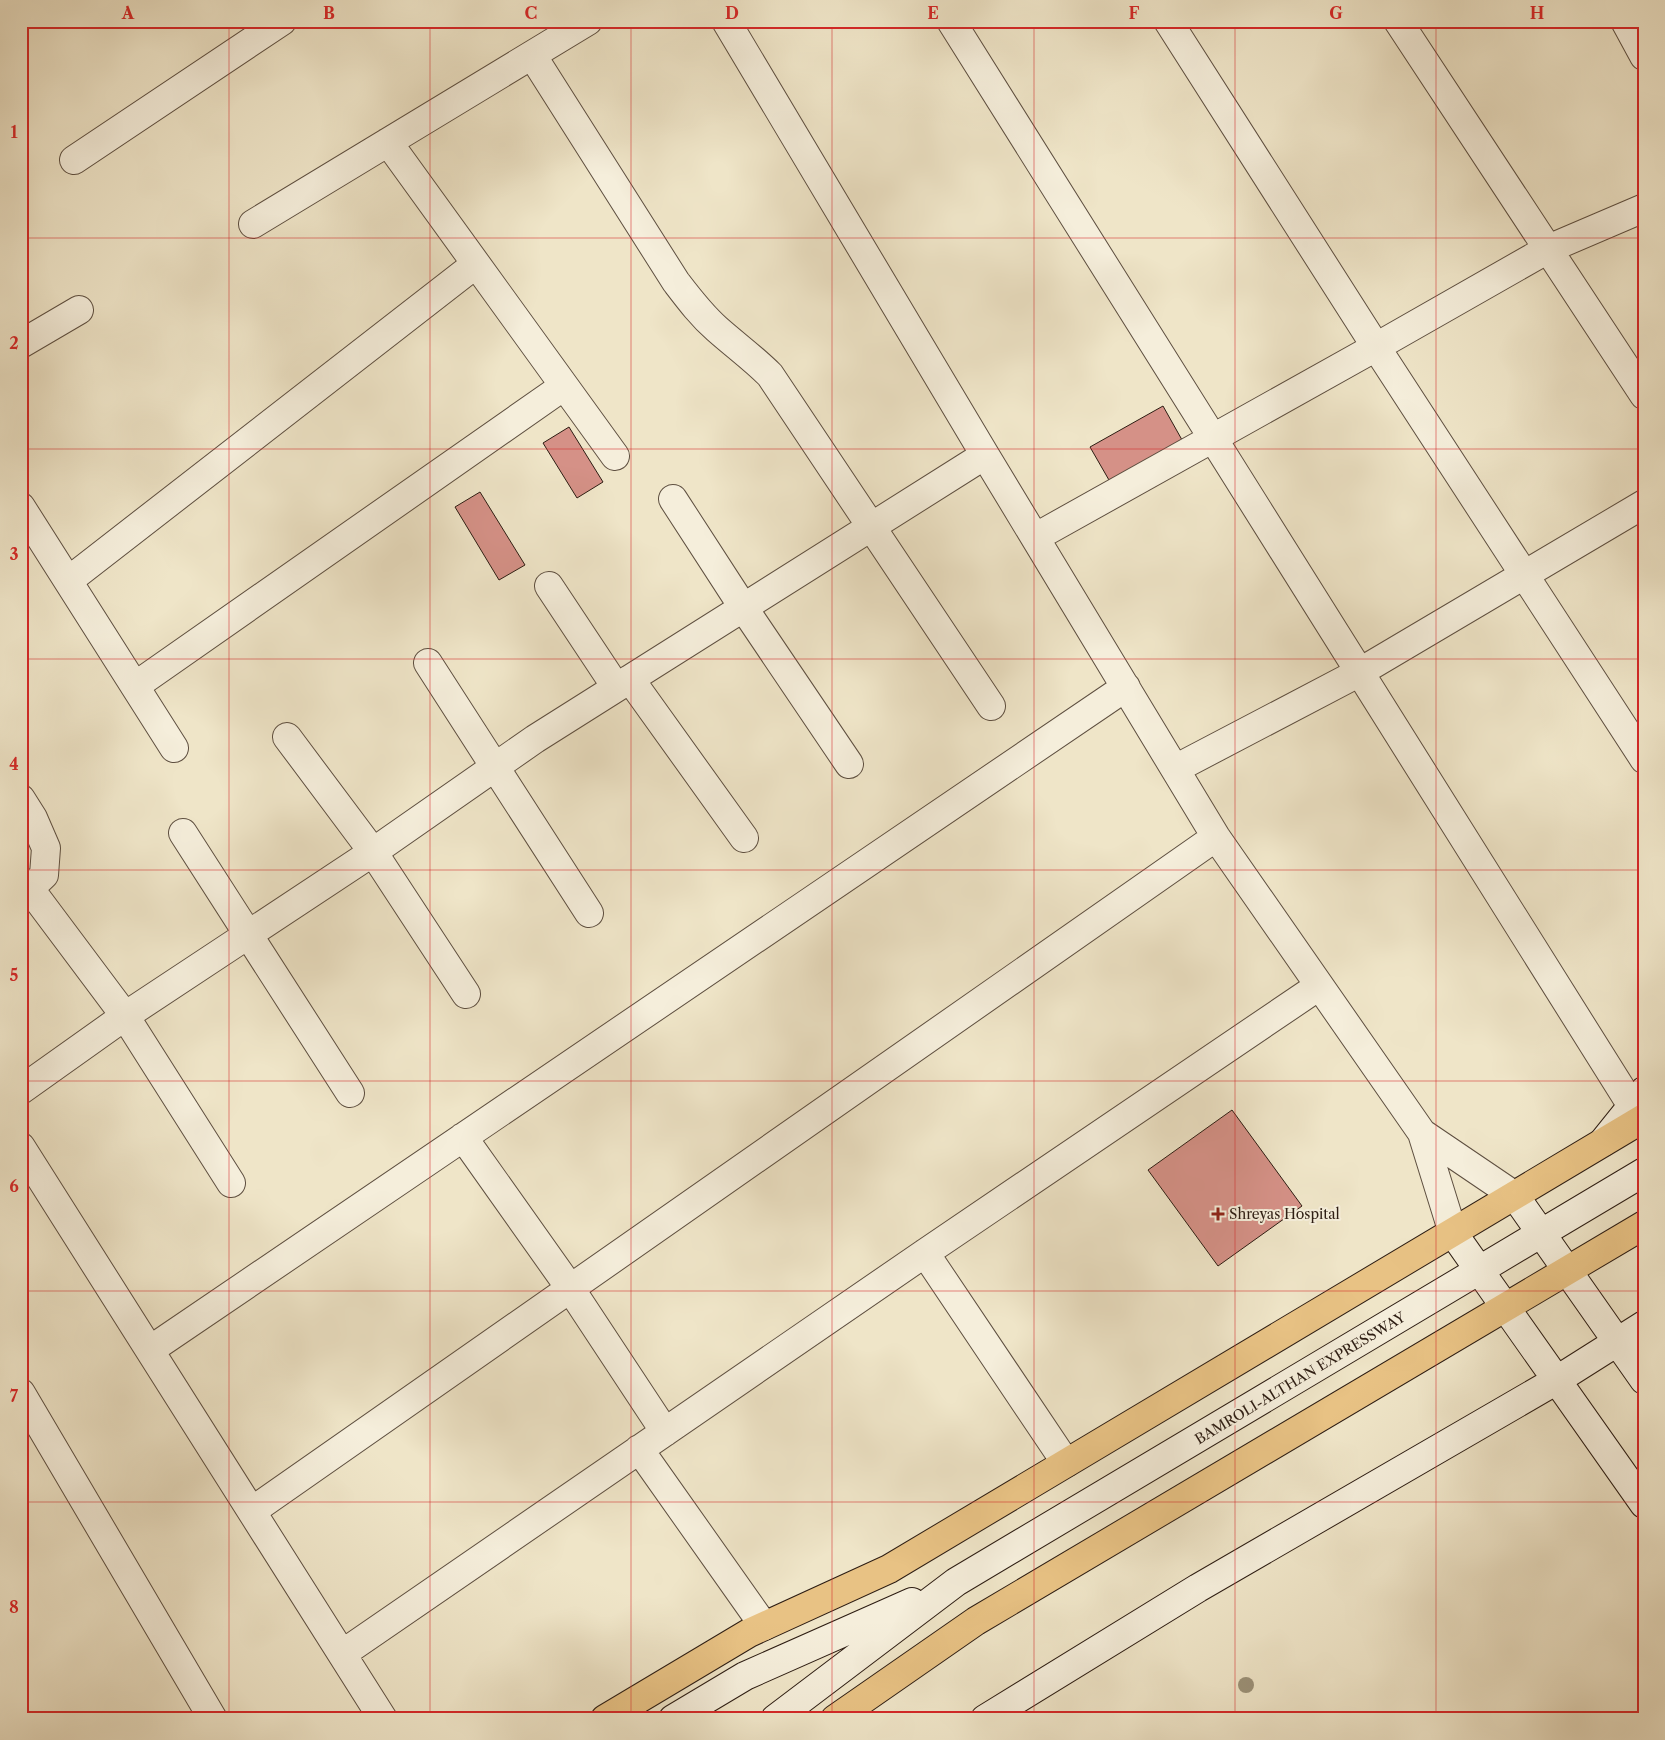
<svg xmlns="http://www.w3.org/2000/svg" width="1665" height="1740" viewBox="0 0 1665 1740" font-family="'Libre Caslon Text',serif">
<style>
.building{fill:#d59187;stroke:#2d1d13}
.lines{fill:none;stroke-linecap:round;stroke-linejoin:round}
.street-casing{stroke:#5e4f40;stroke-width:30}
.secondary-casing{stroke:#2d1d13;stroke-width:30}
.primary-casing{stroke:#2d1d13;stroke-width:30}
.street{stroke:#f5eedb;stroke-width:28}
.secondary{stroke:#f5eedb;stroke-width:28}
.primary{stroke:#e8c284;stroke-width:28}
.tree{fill:#9c9279}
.grid{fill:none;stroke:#d62828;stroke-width:1;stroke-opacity:0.55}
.poi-dot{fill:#8f2418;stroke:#f5eedb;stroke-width:2}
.labels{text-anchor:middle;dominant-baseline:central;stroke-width:4;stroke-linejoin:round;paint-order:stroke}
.poi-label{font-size:14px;fill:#2d1d13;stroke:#f5eedb;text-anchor:start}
.street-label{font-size:14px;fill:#2d1d13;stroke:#f5eedb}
.neatline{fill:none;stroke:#d62828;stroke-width:2}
.grid-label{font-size:16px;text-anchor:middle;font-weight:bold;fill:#d62828}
</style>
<rect width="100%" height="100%" fill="#efe5c8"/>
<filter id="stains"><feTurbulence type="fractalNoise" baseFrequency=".004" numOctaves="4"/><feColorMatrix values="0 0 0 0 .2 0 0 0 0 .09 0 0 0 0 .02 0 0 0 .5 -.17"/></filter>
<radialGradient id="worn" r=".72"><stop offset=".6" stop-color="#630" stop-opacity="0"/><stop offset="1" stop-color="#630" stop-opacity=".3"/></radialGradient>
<path class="building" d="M 1163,406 L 1186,447 L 1113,487 L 1090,447 Z
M 569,427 L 603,482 L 577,498 L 543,443 Z
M 480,492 L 525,565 L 499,580 L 455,507 Z
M 1232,1110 L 1302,1206 L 1218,1266 L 1148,1170 Z"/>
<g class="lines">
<g class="street-casing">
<path id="street" d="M 726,21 L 985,455 L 1216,837 L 1422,1133 L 1453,1233
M 951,21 L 1632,1106
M 1168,21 L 1376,347 L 1644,759
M 1398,21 L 1644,395
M 1625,21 L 1644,56
M 532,55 L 676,282 C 689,299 701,315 717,329 C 735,345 753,358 770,375 L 991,706
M 388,142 L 615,456
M 74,160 L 282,21
M 253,224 L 588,21
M 21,344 L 79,310
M 673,499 L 743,607 L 849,764
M 21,507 L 174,748
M 1036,537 L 1376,347 L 1548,249 L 1644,208
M 68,581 L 476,264
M 549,586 L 616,687
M 428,663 L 589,913
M 630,679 L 744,838
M 135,686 L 564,386
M 287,737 L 373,852 L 466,994
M 1175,769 L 1360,672 L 1644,504
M 21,799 L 33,818 L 46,848 L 44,875 L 21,897
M 183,833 L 350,1093
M 30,889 L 125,1016 L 231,1183
M 21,1090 L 125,1016 L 373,852 L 535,739 L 985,455
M 1422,1133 L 1515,1196
M 463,1137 L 570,1288 L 665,1432
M 21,1147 L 383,1719
M 925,1253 L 1066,1463
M 150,1350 L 1126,687
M 21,1393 L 213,1719
M 639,1449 L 764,1626
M 252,1511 L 1216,837
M 342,1654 L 925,1253 L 1319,986"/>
</g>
<g class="secondary-casing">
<path id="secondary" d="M 1603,1142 L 1644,1091
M 1515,1196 L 1644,1380
M 1453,1233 L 1644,1504
M 673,1719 L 745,1676 L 912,1602
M 775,1719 L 956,1582 L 1644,1172
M 985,1719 L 1198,1588 L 1557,1380 L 1644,1325"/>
</g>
<g class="primary-casing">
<path id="primary" d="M 605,1719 L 749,1633 L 889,1569 L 1644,1118
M 835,1719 L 976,1621 L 1644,1225"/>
</g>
<use href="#street" class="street"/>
<use href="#secondary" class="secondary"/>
<use href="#primary" class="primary"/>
</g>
<circle class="tree" cx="1246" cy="1685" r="8"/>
<path class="grid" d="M 229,21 L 229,1719M 430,21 L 430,1719M 631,21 L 631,1719M 832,21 L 832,1719M 1034,21 L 1034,1719M 1235,21 L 1235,1719M 1436,21 L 1436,1719M 21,238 L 1644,238M 21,449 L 1644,449M 21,659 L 1644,659M 21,870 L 1644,870M 21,1081 L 1644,1081M 21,1291 L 1644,1291M 21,1502 L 1644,1502"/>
<path class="poi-dot" d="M1215.5 1206.5h5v5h5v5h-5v5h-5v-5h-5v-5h5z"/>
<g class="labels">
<g class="poi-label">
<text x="1229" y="1214">Shreyas Hospital</text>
</g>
<g class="street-label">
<text transform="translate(1300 1378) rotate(-31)">BAMROLI-ALTHAN EXPRESSWAY</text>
</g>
</g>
<rect width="1665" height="1740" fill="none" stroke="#efe5c8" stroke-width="55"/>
<rect x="28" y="28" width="1610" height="1684" class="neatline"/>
<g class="grid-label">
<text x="128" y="19">A</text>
<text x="329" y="19">B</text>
<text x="531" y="19">C</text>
<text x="732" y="19">D</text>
<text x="933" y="19">E</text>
<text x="1134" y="19">F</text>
<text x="1336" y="19">G</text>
<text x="1537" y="19">H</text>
<text x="14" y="138">1</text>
<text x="14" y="349">2</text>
<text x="14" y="560">3</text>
<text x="14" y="770">4</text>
<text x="14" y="981">5</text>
<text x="14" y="1192">6</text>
<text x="14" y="1402">7</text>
<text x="14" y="1613">8</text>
</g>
<rect width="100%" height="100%" filter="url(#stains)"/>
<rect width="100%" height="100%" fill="url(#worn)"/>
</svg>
